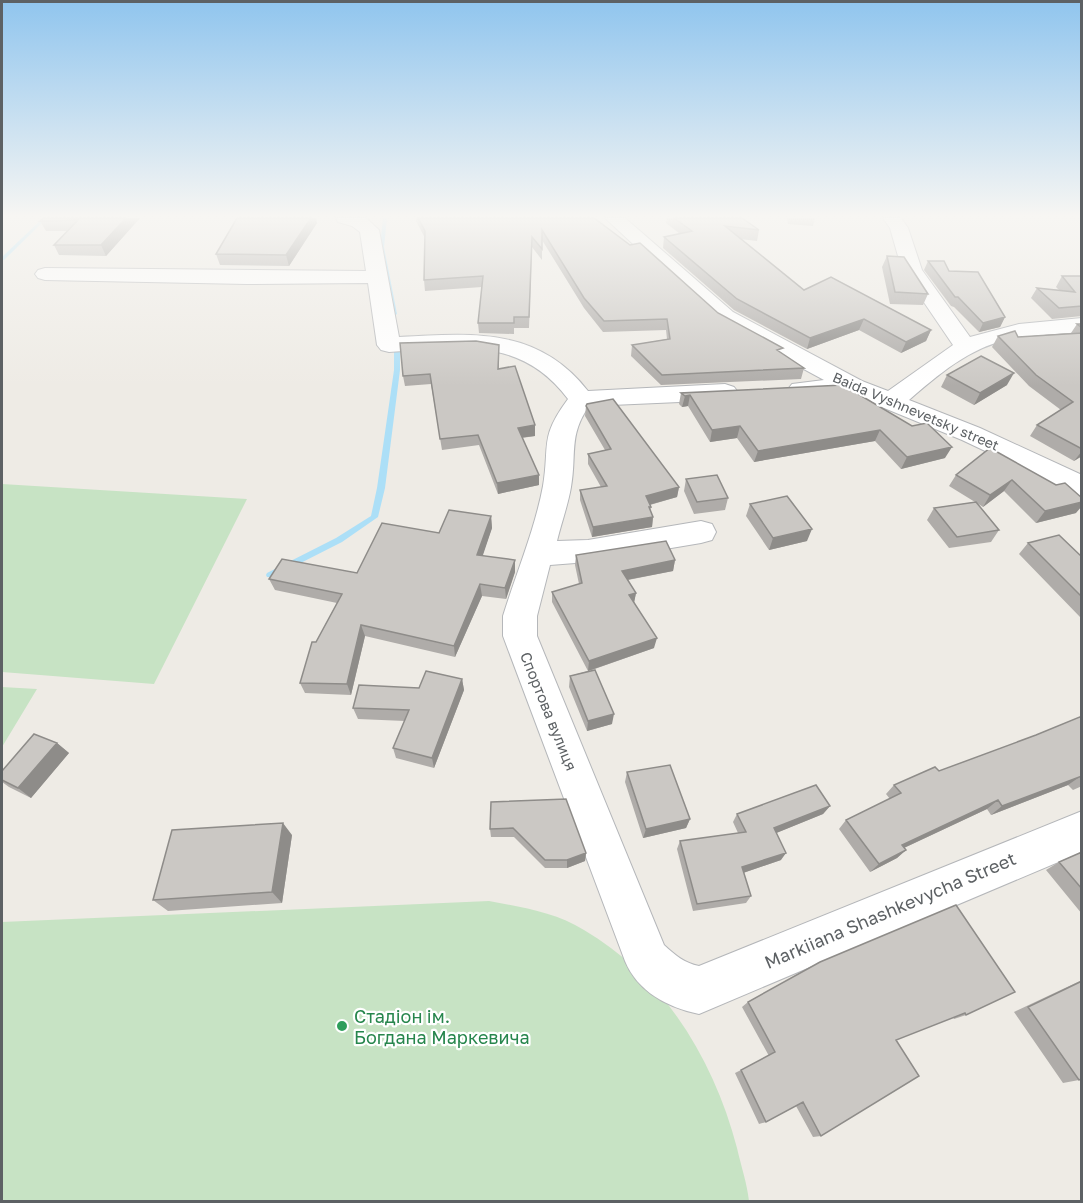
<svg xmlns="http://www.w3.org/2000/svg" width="1083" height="1203" viewBox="0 0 1083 1203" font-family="'Golos Text',sans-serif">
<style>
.green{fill:#c7e3c4}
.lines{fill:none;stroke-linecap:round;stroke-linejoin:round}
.stream{fill:#acdff7;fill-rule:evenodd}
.minor-casing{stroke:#b5b7ba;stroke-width:2}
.minor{fill:#fff;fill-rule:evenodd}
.wall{fill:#afaca9}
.shaded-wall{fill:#8e8c89}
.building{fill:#cbc8c4;stroke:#8e8c89;stroke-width:1.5}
.leisure-dot{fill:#2e9e5b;stroke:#fff;stroke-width:2}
.labels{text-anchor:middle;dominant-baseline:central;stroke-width:4.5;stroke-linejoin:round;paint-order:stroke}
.far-street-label{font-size:14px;fill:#5d6164;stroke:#fff}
.street-label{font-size:15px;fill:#5d6164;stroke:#fff}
.near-street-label{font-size:18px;fill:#5d6164;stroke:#fff}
.near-leisure-label{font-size:18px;fill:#27864d;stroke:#fff;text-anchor:start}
</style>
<rect width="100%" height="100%" fill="#eeebe5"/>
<path class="green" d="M 2,484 L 247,499 L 154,684 L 2,672 Z
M 2,687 L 37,689 L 2,747 Z
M 489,901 C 521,907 555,912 584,930 C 664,977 714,1060 737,1148 C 741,1166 747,1183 749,1201 L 2,1201 L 2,922 Z"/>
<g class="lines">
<path class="stream" d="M 43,218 L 47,218 L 4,260 L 2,260 L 2,257 Z
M 383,218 L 387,218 L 384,247 L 397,314 L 394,316 L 391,314 L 380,247 Z
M 397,340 L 400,342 L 400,370 L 385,488 L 378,517 L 342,542 L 273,577 L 267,577 L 266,575 L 267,573 L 336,538 L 371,516 L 377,488 L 394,370 L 394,342 Z"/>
<g class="minor-casing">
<path id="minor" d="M 336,218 L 366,218 L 379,230 L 399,337 C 473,333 538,327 588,391 L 725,384 L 734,387 L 738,392 L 734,397 L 725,400 L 589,406 C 568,436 577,454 571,487 C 568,505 561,524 557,541 L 588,540 L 701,521 L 712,524 L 716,532 L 712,540 L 701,543 L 588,562 L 550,565 L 537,616 L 537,636 L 664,945 C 675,955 684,963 699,966 L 1082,811 L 1082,852 L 699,1014 C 667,1007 638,992 625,961 L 503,636 L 503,616 C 516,574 535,529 543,486 C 550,445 539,438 568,399 C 521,336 458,347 389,352 L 381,350 L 377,345 L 368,283 L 247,284 L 45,280 L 38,278 L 35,274 L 38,270 L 45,268 L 366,271 L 360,232 L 352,226 L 338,222 Z
M 605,218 L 625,218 L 733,312 L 862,381 L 888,391 L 953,345 L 902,270 L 890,228 L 883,218 L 901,218 L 908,228 L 922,270 L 970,337 L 1019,324 L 1082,318 L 1082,332 C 1057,334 1032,335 1007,340 C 969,348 938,375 909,400 L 980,428 L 1082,475 L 1082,497 L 962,440 L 850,394 L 801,397 L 792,394 L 788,389 L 792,384 L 824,380 L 717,322 Z"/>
</g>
<use href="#minor" class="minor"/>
</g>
<path class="wall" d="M 140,218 L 106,256 L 59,255 L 54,245 L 68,231 L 46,231 L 40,221 Z
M 416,218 L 594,218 L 718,313 L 804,368 L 801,379 L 661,385 L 631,356 L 632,345 L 667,339 L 666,330 L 603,332 L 584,308 L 542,240 L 542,260 L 532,247 L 529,328 L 514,328 L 514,334 L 479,333 L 478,323 L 482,287 L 425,291 L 424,280 L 425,238 L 416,221 Z
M 667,218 L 742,218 L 759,230 L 757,241 L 740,239 L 804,290 L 931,330 L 926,341 L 901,353 L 859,330 L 807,349 L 734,310 L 663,248 L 664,237 L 680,234 L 666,223 Z
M 787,218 L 815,218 L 813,226 L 788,224 Z
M 317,223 L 289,266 L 220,265 L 216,254 Z
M 887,256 L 928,294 L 923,305 L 890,304 L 882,267 Z
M 928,261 L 949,271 L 1005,317 L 1000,327 L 979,332 L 954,307 L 951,306 L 924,270 Z
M 1062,276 L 1082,276 L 1082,316 L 1052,319 L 1031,298 L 1037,288 L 1059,290 L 1056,287 Z
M 1077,324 L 1082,329 L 1082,456 L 1074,461 L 1030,436 L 1037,425 L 1061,410 L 1029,386 L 992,347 L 998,336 L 1018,337 L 1071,333 Z
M 499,345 L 499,368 L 535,436 L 522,438 L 539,485 L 498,494 L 479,445 L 442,450 L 431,384 L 405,386 L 403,376 Z
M 947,375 L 1007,385 L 974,405 L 941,387 Z
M 843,385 L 945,458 L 901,469 L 875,441 L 754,462 L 737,438 L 710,442 L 688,406 L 682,407 L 679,404 L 681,393 Z
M 586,406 L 679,487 L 677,497 L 650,505 L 651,507 L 650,511 L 653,517 L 652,527 L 592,537 L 580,500 L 580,490 L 601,487 L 588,464 L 588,454 L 605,450 L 585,416 Z
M 990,448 L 1076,513 L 1036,523 L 1004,491 L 983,507 L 977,503 L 999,530 L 991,542 L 949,548 L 927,520 L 934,508 L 975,502 L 949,486 L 956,475 Z
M 686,479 L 728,498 L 725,510 L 694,514 L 684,491 Z
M 750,504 L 807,541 L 769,550 L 746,516 Z
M 491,516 L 492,528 L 482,556 L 515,560 L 515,572 L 506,599 L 482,596 L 455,657 L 365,636 L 351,695 L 305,693 L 300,683 L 316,642 L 337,603 L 275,590 L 269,579 L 357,573 L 439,533 Z
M 1028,543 L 1082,557 L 1082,617 L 1080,617 L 1019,554 Z
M 576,555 L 675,560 L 673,571 L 628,580 L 636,593 L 634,602 L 654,648 L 589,671 L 612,724 L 587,731 L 569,687 L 570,676 L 588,671 L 552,602 L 552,592 L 579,584 L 575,565 Z
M 462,679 L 464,690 L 434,768 L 396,758 L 393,748 L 405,721 L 358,719 L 353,708 L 419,688 Z
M 1082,716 L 1082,786 L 1073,790 L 1068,785 L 991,815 L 987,809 L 904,848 L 906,850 L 897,858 L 870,872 L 839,829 L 846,820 L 890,799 L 886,794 L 894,785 L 939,771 L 1036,735 Z
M 57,743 L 69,753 L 31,798 L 9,787 L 2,782 L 2,771 Z
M 627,772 L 690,819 L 686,828 L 643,838 L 625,782 Z
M 491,802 L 586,853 L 585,861 L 567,868 L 545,868 L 514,837 L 491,837 L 490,829 Z
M 830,806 L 823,814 L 776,833 L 781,860 L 743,873 L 751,896 L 746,903 L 693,911 L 677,849 L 680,841 L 738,833 L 733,822 L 737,814 Z
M 292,835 L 282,903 L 168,911 L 153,900 Z
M 1082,852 L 1082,914 L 1046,870 L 1059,862 Z
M 956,905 L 966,1015 L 954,1019 L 953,1017 L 896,1040 L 821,1136 L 813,1137 L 796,1106 L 766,1122 L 759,1124 L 735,1073 L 769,1056 L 742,1007 L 748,1002 Z
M 1082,980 L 1082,1078 L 1079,1080 L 1063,1083 L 1014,1012 Z"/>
<path class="shaded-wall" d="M 126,218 L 140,218 L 106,256 L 101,245 Z
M 311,218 L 316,218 L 317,223 L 289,266 L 286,255 Z
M 1005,317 L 1000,327 L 979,332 L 983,323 Z
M 864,319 L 859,330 L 807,349 L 810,338 Z
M 931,330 L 926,341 L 901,353 L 906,342 Z
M 1014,373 L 1007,385 L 974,405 L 980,393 Z
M 690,395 L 688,406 L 682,407 L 685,396 Z
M 535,425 L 535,436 L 518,438 L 518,428 Z
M 740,426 L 737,438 L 710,442 L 712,430 Z
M 880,430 L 875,441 L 754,462 L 758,451 Z
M 952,447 L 945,458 L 901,469 L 907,457 Z
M 1082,451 L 1082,456 L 1074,461 Z
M 539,475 L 539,485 L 498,494 L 497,483 Z
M 1012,480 L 1004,491 L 983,507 L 990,495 Z
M 679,487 L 677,497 L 645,506 L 646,496 Z
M 1082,502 L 1082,506 L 1076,513 L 1036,523 L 1045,511 Z
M 491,516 L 492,528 L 479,567 L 477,555 Z
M 653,517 L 652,527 L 592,537 L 593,527 Z
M 812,529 L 807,541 L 769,550 L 773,538 Z
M 515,560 L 515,572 L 506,599 L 505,588 Z
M 675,560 L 673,571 L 621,581 L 622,571 Z
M 480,584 L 482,596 L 455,657 L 454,646 Z
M 636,593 L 634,603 L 629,595 Z
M 361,625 L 365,636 L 351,695 L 347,684 Z
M 657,638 L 654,648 L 588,671 L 589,661 Z
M 462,679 L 464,690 L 434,768 L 432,758 Z
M 614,714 L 612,724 L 587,731 L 588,721 Z
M 57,743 L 69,753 L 31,798 L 18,788 Z
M 1081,776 L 1068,785 L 991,815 L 1002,806 Z
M 998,800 L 987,809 L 893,853 L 902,845 Z
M 830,806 L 823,814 L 769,836 L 774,828 Z
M 690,819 L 686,828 L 643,838 L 646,829 Z
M 283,823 L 292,835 L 282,903 L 272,892 Z
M 906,850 L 897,858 L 870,872 L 879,864 Z
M 586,853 L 585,861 L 567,868 L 567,860 Z
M 786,853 L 781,860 L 737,875 L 742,867 Z"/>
<path class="building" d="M 44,218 L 126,218 L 101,245 L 54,245 L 78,220 L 40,221 Z
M 237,218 L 311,218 L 286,255 L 216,254 Z
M 418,218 L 594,218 L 630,245 L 640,243 L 718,313 L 783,348 L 777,350 L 804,368 L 662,375 L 632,345 L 670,339 L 667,319 L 604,321 L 584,298 L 542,230 L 542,249 L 532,237 L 529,317 L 514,317 L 514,323 L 478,323 L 483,276 L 424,280 L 425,231 Z
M 674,218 L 742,218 L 759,230 L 725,226 L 804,290 L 831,277 L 931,330 L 906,342 L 864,319 L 810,338 L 737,299 L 664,237 L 692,231 Z
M 887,256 L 904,257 L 928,294 L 895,292 Z
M 928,261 L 944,261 L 949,271 L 978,272 L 1005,317 L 983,323 L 958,297 L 955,297 Z
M 1062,276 L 1082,276 L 1082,306 L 1059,308 L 1037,288 L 1075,292 Z
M 1077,324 L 1082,324 L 1082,328 Z
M 1015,331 L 1018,337 L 1082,333 L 1082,449 L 1037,425 L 1073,402 L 1036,375 L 998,336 Z
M 476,341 L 499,345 L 498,369 L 515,366 L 535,425 L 518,428 L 539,475 L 497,483 L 478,435 L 440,439 L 430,374 L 403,376 L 400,343 Z
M 981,356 L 1014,373 L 980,393 L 947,375 Z
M 843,385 L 912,426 L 927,423 L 952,447 L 907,457 L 880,430 L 758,451 L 740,426 L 712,430 L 690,395 L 685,396 L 681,393 Z
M 613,399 L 679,487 L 646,496 L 651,507 L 649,507 L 653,517 L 593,527 L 580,490 L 607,486 L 588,454 L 611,449 L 586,406 L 587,404 Z
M 990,448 L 1056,485 L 1065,483 L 1082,498 L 1082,502 L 1045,511 L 1012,480 L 990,495 L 956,475 Z
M 717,475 L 728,498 L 697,502 L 686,479 Z
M 787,496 L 812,529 L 773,538 L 750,504 Z
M 976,502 L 999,530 L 957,537 L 934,508 Z
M 449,510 L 491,516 L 477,555 L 515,560 L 505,588 L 480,584 L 454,646 L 361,625 L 347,684 L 300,683 L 312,642 L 316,642 L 342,594 L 269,579 L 282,559 L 357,573 L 382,523 L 439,533 Z
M 1059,535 L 1082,557 L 1082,597 L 1028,543 Z
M 666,541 L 675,560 L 622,571 L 636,593 L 629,595 L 657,638 L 589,661 L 552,592 L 582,583 L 576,555 Z
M 595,670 L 614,714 L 588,721 L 570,676 Z
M 426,671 L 462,679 L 432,758 L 393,748 L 409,710 L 353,708 L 359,685 L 419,688 Z
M 1082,716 L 1082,776 L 1002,806 L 998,800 L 902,845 L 906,850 L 879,864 L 846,820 L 901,793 L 894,785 L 935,767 L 939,771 L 1036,735 Z
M 34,734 L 57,743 L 18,788 L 2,780 L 2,771 Z
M 670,765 L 690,819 L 646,829 L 627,772 Z
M 816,785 L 830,806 L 774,828 L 786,853 L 742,867 L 751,896 L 697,904 L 680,841 L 746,832 L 737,814 Z
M 566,799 L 586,853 L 567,860 L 545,860 L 513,828 L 490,829 L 491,802 Z
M 283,823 L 272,892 L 153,900 L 172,830 Z
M 1082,852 L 1082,889 L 1059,862 Z
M 956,905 L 1015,992 L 966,1015 L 965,1013 L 896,1040 L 919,1076 L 821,1136 L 803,1102 L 766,1122 L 741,1070 L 775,1052 L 748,1002 L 820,962 Z
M 1082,981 L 1082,1078 L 1079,1080 L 1028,1007 Z"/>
<linearGradient id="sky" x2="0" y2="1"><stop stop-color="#90c5ee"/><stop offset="0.56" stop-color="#f7f6f3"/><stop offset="1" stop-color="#f7f6f3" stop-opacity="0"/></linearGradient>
<rect width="1083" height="386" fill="url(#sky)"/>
<circle class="leisure-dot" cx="342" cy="1026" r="6"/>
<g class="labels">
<g class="far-street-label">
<text transform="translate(916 411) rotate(23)">Baida Vyshnevetsky street</text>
</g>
<g class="street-label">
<text transform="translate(549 711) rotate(68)">Спортова вулиця</text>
</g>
<g class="near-street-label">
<text transform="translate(890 910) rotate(-23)">Markiiana Shashkevycha Street</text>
</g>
<g class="near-leisure-label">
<text x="354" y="1016">Стадіон ім.<tspan x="354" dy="21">Богдана Маркевича</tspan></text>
</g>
</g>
<rect width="1083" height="1203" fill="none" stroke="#5d6164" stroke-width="6"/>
</svg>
